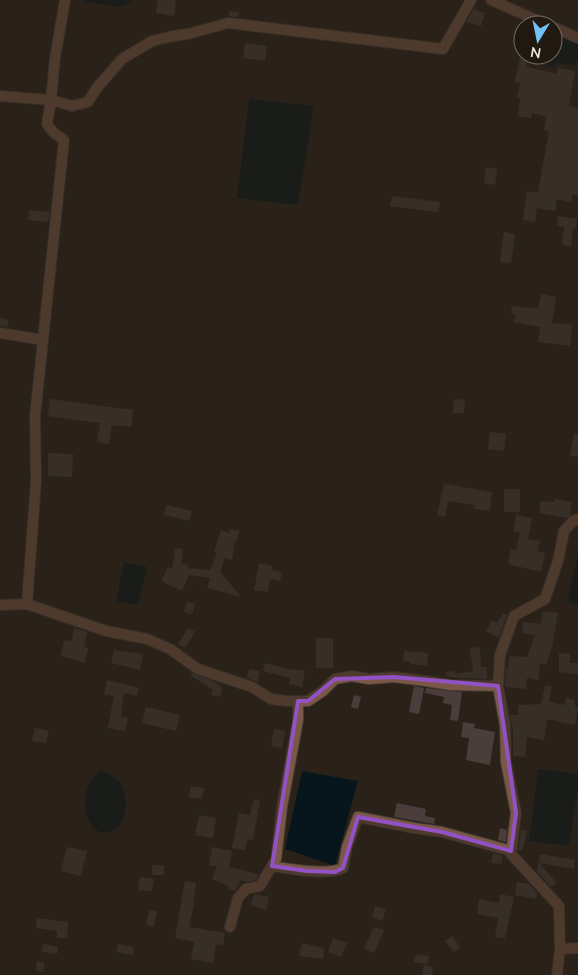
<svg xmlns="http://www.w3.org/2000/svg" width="578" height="975" viewBox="0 0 578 975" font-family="'Nunito Sans',sans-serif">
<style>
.water{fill:#07161c}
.building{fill:#4b3d3b}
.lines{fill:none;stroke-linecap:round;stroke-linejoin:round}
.street-casing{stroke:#463e35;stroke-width:12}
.street{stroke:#7a5746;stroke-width:10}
.marked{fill:none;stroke:#9252c6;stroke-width:4;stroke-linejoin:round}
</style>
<rect width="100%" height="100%" fill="#2a2219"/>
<path class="water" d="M 84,0 L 132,0 L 131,3 L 119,7 L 87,2 Z
M 563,36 L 578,41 L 578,59 L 575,65 L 557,63 L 553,68 L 546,66 L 550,55 L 553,55 C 553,46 556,41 563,36 Z
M 249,99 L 314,106 L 298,205 L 237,198 Z
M 578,556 L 578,605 L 567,602 Z
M 124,562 L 147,567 L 138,605 L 116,601 Z
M 538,769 L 578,774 L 578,786 L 569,846 L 529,841 Z
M 101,771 C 106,774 114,776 118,780 C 128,791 129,816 118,827 C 98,845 82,818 85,800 C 86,788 91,777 101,771 Z
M 302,771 L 358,781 L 335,866 L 285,849 Z"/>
<path class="building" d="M 158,0 L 176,0 L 174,16 L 156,13 Z
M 474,9 L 485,13 L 481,26 L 466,22 Z
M 229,11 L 239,12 L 238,17 L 229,16 Z
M 245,43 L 267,46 L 265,61 L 243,58 Z
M 520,57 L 528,58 L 526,67 L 557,74 L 558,68 L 575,71 L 569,106 L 578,108 L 578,195 L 572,195 L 571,202 L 557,199 L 555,211 L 537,208 L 535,222 L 523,220 L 527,191 L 538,193 L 549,131 L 544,130 L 546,116 L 532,113 L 531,118 L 518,116 L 520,98 L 517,97 L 520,83 L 515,82 Z
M 486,167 L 497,169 L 495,185 L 484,183 Z
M 392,196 L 440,202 L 438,212 L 390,206 Z
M 29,210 L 50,212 L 48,222 L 28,220 Z
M 558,216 L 577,219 L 576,228 L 573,228 L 571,246 L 562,245 L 564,227 L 557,226 Z
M 504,232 L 515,234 L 511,263 L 500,262 Z
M 541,294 L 556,297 L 552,323 L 572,325 L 570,346 L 538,342 L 540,327 L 514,322 L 516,315 L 511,314 L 512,306 L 538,309 Z
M 0,318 L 9,320 L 7,327 L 0,326 Z
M 50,399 L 133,410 L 131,427 L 112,425 L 109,444 L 97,442 L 100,423 L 48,416 Z
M 454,399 L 465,400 L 464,413 L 453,413 Z
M 490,432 L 506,434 L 504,451 L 488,449 Z
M 574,434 L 578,434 L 578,457 L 570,456 Z
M 48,453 L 73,454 L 72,477 L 48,476 Z
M 444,484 L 492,492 L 490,511 L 474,509 L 475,505 L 448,501 L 445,517 L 437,515 Z
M 504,489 L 520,489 L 520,512 L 504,512 Z
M 554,499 L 572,502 L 570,515 L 567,518 L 539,513 L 541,501 L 554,502 Z
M 166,505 L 192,511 L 190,521 L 164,515 Z
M 516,515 L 532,518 L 528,539 L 540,541 L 537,551 L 545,553 L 541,572 L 508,564 L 511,549 L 516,550 L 520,533 L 513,531 Z
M 230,529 L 239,531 L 237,541 L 235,541 L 232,560 L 225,558 L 220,572 L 241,597 L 207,588 L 210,578 L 189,575 L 182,591 L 161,581 L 168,567 L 172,569 L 175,548 L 183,549 L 181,564 L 188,565 L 188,568 L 210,570 L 217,553 L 214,552 L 221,530 L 229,533 Z
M 259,563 L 272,566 L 272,570 L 282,572 L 280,581 L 270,579 L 268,592 L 254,590 Z
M 187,601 L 195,604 L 192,614 L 184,612 Z
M 543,611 L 558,613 L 552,647 L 546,665 L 540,663 L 538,680 L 527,678 L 526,689 L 505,687 L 506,669 L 508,669 L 509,656 L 527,657 L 535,635 L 522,633 L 523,622 L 541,624 Z
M 503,613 L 507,615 L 499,638 L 486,631 L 492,620 L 497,623 Z
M 74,628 L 87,632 L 84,647 L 88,648 L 85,663 L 61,656 L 64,640 L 72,641 Z
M 188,628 L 195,632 L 185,648 L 178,644 Z
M 316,638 L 333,638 L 333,668 L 316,668 Z
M 480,647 L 481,667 L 487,667 L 487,679 L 447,677 L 446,672 L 455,671 L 455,674 L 473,671 L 470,648 Z
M 114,650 L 143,654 L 140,670 L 111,663 Z
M 404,651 L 428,653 L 427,666 L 410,664 L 411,662 L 403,661 Z
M 559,653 L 570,654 L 570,663 L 578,663 L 578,674 L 559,672 Z
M 265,663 L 292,670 L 292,669 L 305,671 L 302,687 L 289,684 L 290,678 L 263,671 Z
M 249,669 L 260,671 L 258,682 L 247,678 Z
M 192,673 L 213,681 L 222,688 L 220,697 L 211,695 L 213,690 L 190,675 Z
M 107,680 L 139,688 L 137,696 L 124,693 L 121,717 L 128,718 L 125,731 L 108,728 L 114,696 L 104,694 Z
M 545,685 L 552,687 L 549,702 L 565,705 L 566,698 L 575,700 L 575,706 L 578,707 L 575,725 L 547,719 L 544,740 L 527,737 L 525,757 L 513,756 L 513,730 L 510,715 L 518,715 L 518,705 L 541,704 Z
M 414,686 L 424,688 L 419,714 L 409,712 Z
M 426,688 L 462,692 L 458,721 L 450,720 L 452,705 L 443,703 L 444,697 L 425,693 Z
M 354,695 L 361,697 L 358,709 L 351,707 Z
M 146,707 L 180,715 L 176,731 L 142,723 Z
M 463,722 L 475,724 L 474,728 L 495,732 L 490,765 L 466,760 L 469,738 L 461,737 Z
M 35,728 L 49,731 L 46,743 L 32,741 Z
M 274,729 L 285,731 L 282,748 L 271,746 Z
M 191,786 L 204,788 L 202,799 L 188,797 Z
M 254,799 L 260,800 L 253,840 L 247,839 L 245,850 L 232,848 L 239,813 L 250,815 Z
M 397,803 L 426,809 L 425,816 L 435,818 L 434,824 L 394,817 Z
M 199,815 L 216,818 L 213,838 L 195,835 Z
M 500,828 L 507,830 L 506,842 L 498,840 Z
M 521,830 L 527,831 L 522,851 L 518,850 Z
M 67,847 L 87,851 L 81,876 L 61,871 Z
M 212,847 L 232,851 L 229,867 L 258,874 L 256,880 L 247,882 L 241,880 L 235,891 L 228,888 L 229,886 L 212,879 L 217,866 L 209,865 Z
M 493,853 L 503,856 L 501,864 L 491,863 Z
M 540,854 L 575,860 L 574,869 L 539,863 L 557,883 L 551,887 L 537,872 Z
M 152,865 L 164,865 L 164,875 L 152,875 Z
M 140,877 L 154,879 L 152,891 L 138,890 Z
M 185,881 L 196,883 L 193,903 L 194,904 L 189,927 L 225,933 L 223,945 L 216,944 L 213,963 L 191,959 L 194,942 L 175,938 Z
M 517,882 L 529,884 L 537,893 L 536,899 L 515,895 Z
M 254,894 L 269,897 L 266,910 L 251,905 Z
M 500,894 L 514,897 L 505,938 L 495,937 L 498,918 L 477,914 L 479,899 L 499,903 Z
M 375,906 L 386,909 L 382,921 L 372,917 Z
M 149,910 L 157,911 L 154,927 L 146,925 Z
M 37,918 L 68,922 L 67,938 L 57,938 L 57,931 L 36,928 Z
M 373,927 L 384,930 L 374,953 L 364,949 L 368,939 L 369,939 Z
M 452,936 L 460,947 L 454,952 L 445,941 Z
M 333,938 L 347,943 L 341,957 L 328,952 Z
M 302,943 L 324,948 L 323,959 L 299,956 Z
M 43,944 L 58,947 L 57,954 L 42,952 Z
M 118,944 L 134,947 L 133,955 L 116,952 Z
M 416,954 L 429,956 L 428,964 L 414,962 Z
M 37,961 L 45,963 L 43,972 L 36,971 Z
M 424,965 L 433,967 L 432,975 L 422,975 Z"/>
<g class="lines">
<g class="street-casing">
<path id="street" d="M 65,0 L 55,58 L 51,100 L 72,106 L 88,102 L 96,89 L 122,59 L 152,41 L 173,36 L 188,34 L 228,23 L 443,49 L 471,0
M 491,0 L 548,25
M 553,27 L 578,38
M 0,96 L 51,100 L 47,124 L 53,132 L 64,140 L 35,416 L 36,481 L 27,604 L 0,605
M 0,333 L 43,340
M 27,604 L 106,631 L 147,639 L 170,649 L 198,669 L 252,687 L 271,699 L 286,701 L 308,701 L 323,691 L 335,679 L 352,676 L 369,679 L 394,677 L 426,681 L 451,685 L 498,686
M 272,866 C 290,869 327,876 343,868 L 347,847 L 358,817 L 414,828 L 442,832 L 511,851
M 230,927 L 238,898 L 246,889 L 260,886 L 276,859 L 282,807 L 298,720 L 298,701
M 560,949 L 578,948
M 557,975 L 560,949 L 559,906 L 511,854 L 516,813 L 506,762 L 505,725 L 498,686 L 500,655 L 514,616 L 545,599 L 558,561 L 564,531 L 573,521 L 578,519"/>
</g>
<use href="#street" class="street"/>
</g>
<path d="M0 0H578V975H0ZM 394,677 L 498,686 L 516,813 L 511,851 L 442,832 L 358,817 L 343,868 L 335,872 L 307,871 L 272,866 L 298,701 L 308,701 L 335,679 Z" fill="#2a2219" fill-opacity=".55" fill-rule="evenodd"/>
<path class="marked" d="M 394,677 L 498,686 L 516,813 L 511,851 L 442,832 L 358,817 L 343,868 L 335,872 L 307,871 L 272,866 L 298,701 L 308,701 L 335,679 Z"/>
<g transform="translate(538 40) rotate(190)"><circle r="24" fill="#211910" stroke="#736c64"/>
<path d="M0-4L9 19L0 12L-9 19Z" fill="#71c1f5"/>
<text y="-8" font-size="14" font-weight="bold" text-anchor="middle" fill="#efe9e3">N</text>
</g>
</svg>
